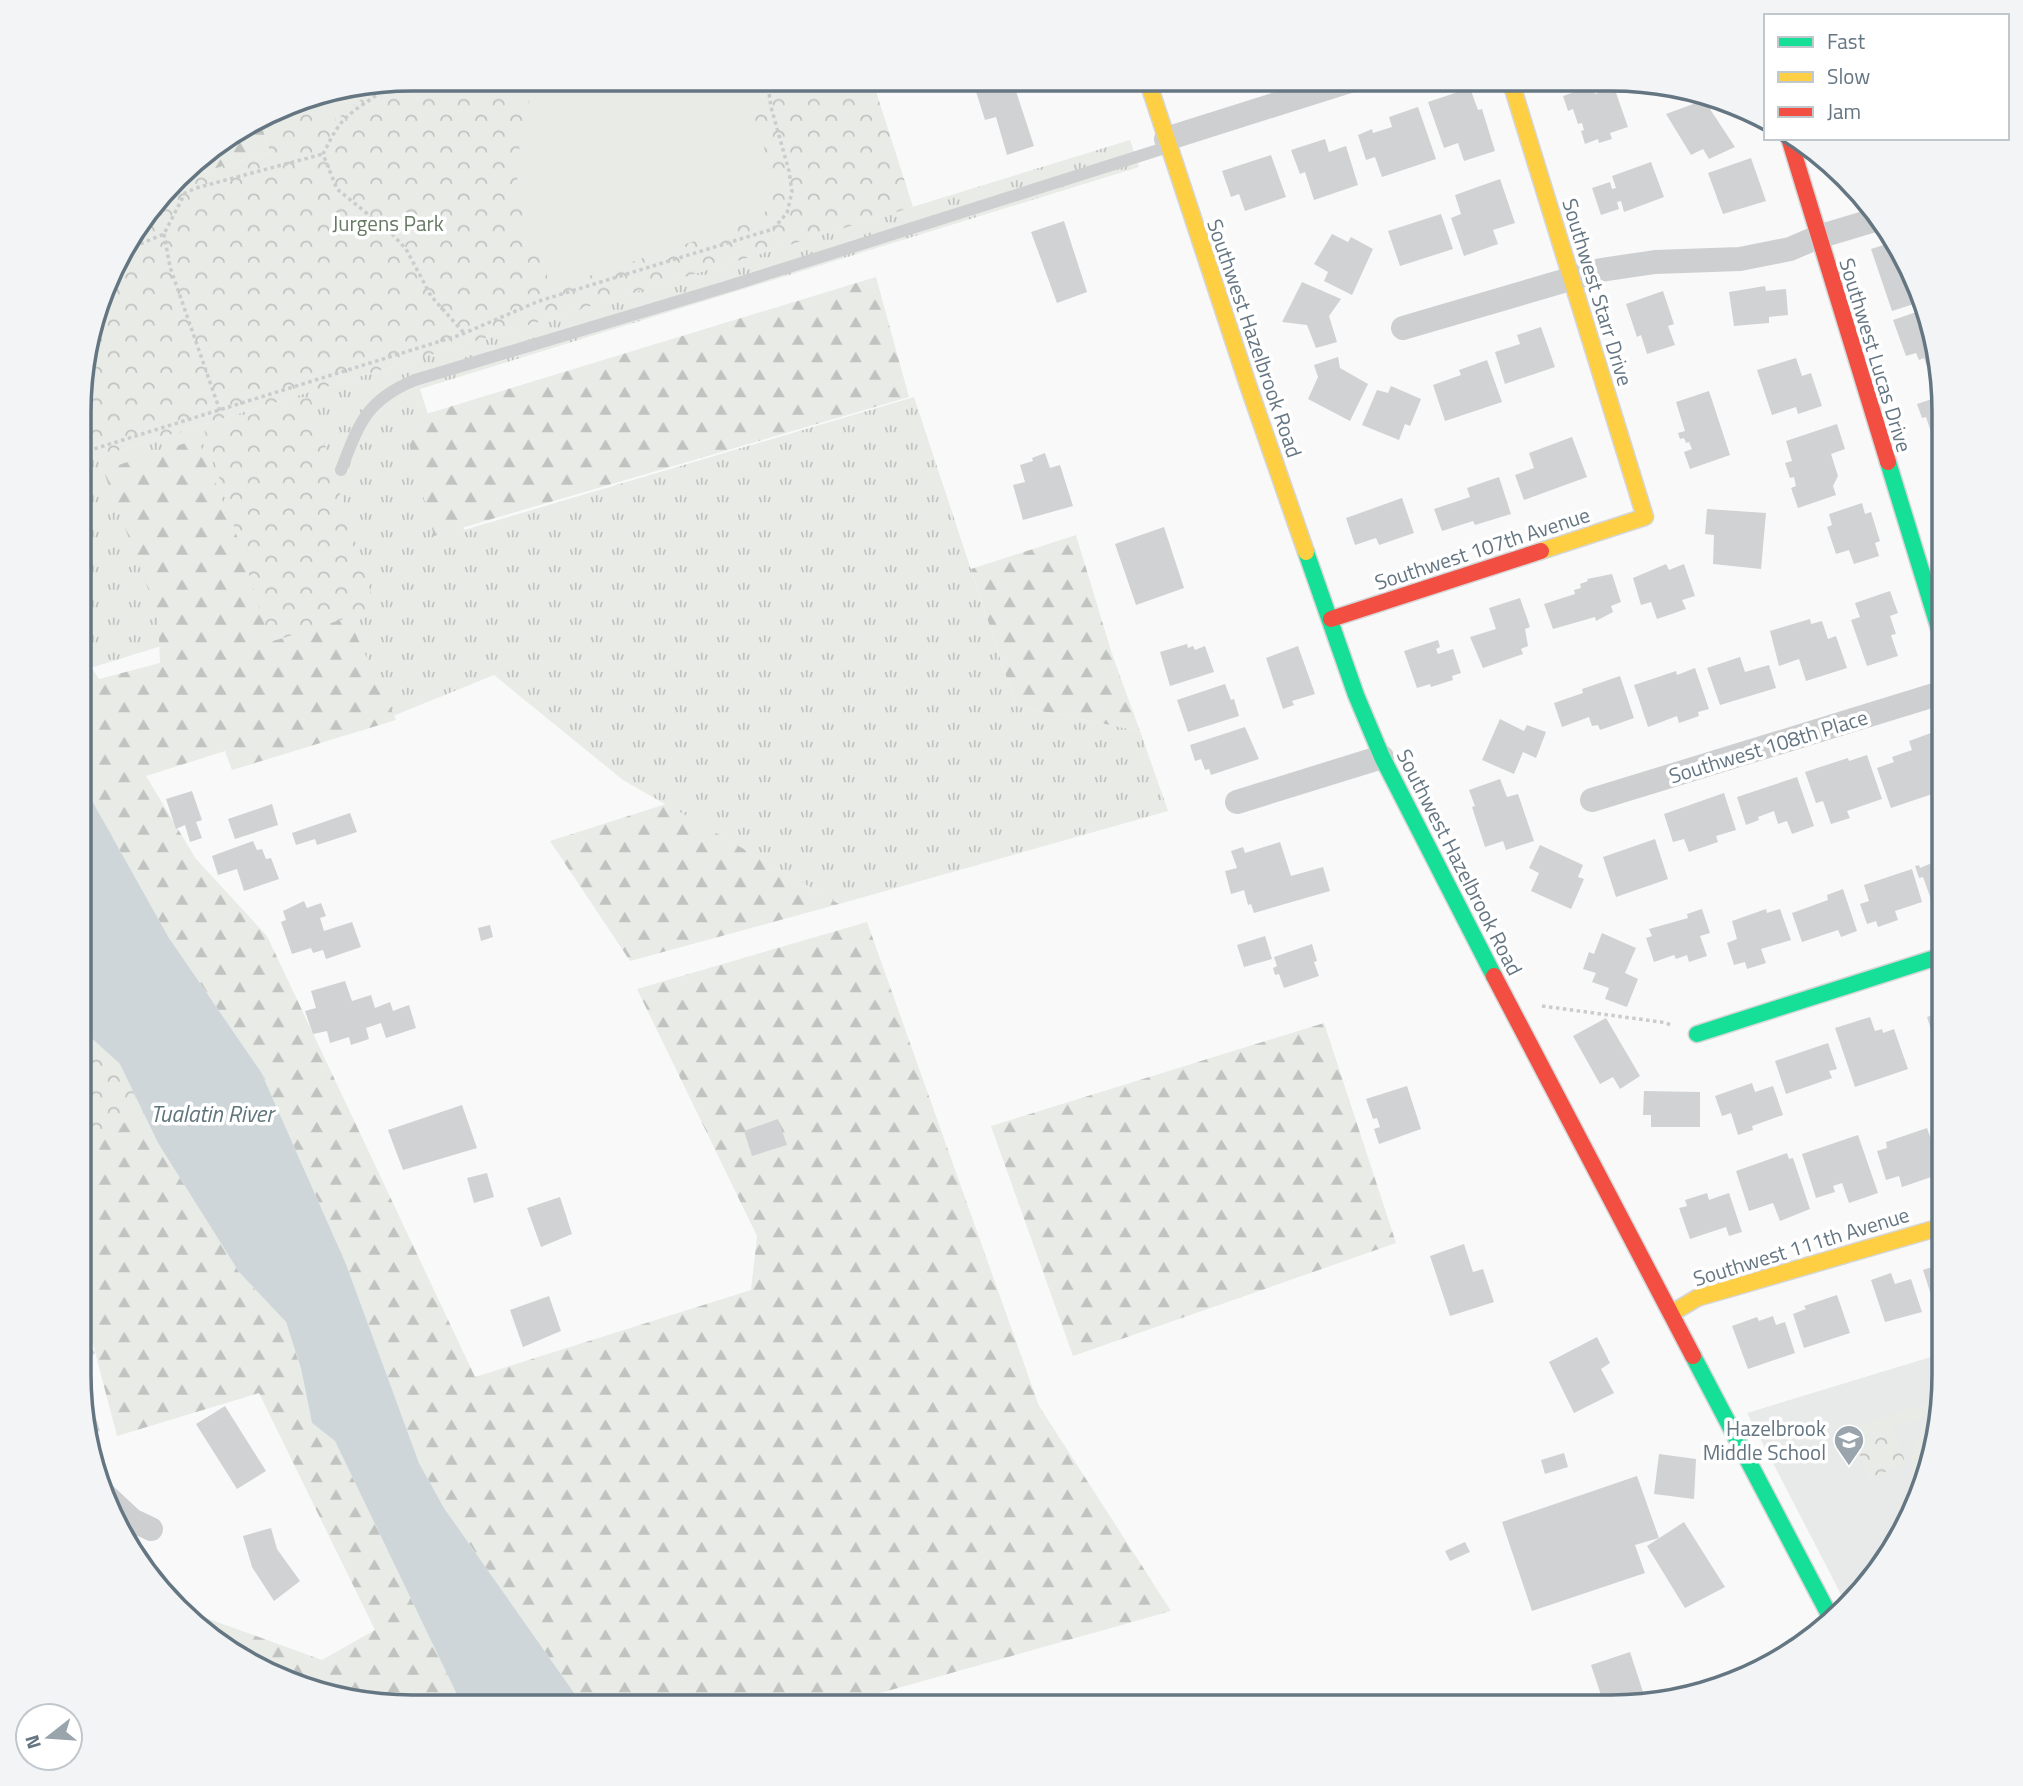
<svg xmlns="http://www.w3.org/2000/svg" width="2023" height="1786" viewBox="0 0 2023 1786" font-family="'Titillium Web',sans-serif">
<style>
.built{fill:#e8e9e9}
.grass{fill:url(#grass-tufts)}
.forest{fill:url(#forest-firs)}
.park{fill:url(#park-crowns)}
.pitch{fill:#e8ebe6}
.water{fill:#ced6d9}
.building{fill:#d0d2d3}
.lines{fill:none;stroke-linecap:round;stroke-linejoin:round}
.fast-casing{stroke:#d5d6d7;stroke-width:19}
.slow-casing{stroke:#d5d6d7;stroke-width:19}
.jam-casing{stroke:#d5d6d7;stroke-width:19}
.path{stroke:#cbcccd;stroke-width:3.5;stroke-dasharray:3.5 3.5;stroke-linecap:butt}
.lane{stroke:#cecfd0;stroke-width:12}
.street{stroke:#cecfd0;stroke-width:24}
.fast{stroke:#16e098;stroke-width:16}
.slow{stroke:#ffcf43;stroke-width:16}
.jam{stroke:#f24e42;stroke-width:16}
.labels{text-anchor:middle;dominant-baseline:central;stroke-width:7;stroke-linejoin:round;paint-order:stroke}
.park-label{font-size:21px;fill:#687a64;stroke:#fff}
.street-label{font-size:21px;fill:#657683;stroke:#fff}
.poi-label{font-size:21px;fill:#657683;stroke:#fff;text-anchor:end}
.water-label{font-size:23px;font-style:italic;fill:#60757c;stroke:#fff}
.rim{fill:none;stroke:#657683;stroke-width:3.5}
</style>
<defs>
<pattern id="grass-tufts" width="24" height="20" patternUnits="userSpaceOnUse" patternTransform="scale(1.75)"><rect width="24" height="20" fill="#e8ebe6"/><path d="M3 7l-1-3M5 7V3M7 7l1-3M15 17l-1-3M17 17v-4M19 17l1-3" fill="none" stroke="#c0c3c0"/></pattern>
<pattern id="forest-firs" width="22" height="20" patternUnits="userSpaceOnUse" patternTransform="scale(1.75)"><rect width="22" height="20" fill="#e8ebe6"/><path d="M5 1l3.5 6h-7zM16 11l3.5 6h-7z" fill="#c0c3c0"/></pattern>
<pattern id="park-crowns" width="20" height="18" patternUnits="userSpaceOnUse" patternTransform="scale(1.75)"><rect width="20" height="18" fill="#e8ebe6"/><path d="M2 6a3 3 0 1 1 6 0M12 15a3 3 0 1 1 6 0" fill="none" stroke="#c0c3c0"/></pattern>
</defs>
<rect width="100%" height="100%" fill="#f9f9f9"/>
<path class="built" d="M 1944,1353 L 1944,1375 L 1910,1521 L 1846,1604 L 1747,1413 Z"/>
<path class="grass" d="M 1130,140 L 1139,167 L 420,389 L 464,530 L 914,397 L 1016,706 L 1140,731 L 1168,811 L 839,904 L 623,780 L 494,675 L 393,716 L 347,618 L 367,582 L 81,671 L 81,462 Z"/>
<path class="forest" d="M 261,122 L 270,152 L 177,180 L 193,161 Z
M 876,277 L 909,397 L 434,536 L 403,421 Z
M 198,439 L 273,626 L 342,605 L 396,720 L 232,770 L 225,751 L 146,776 L 196,859 L 267,936 L 475,1377 L 751,1290 L 757,1236 L 637,989 L 867,922 L 1039,1406 L 1171,1611 L 873,1695 L 877,1707 L 584,1707 L 444,1508 L 419,1463 L 346,1264 L 261,1072 L 169,938 L 81,781 L 81,651 L 99,679 L 160,663 L 158,615 L 103,470 Z
M 1076,535 L 1112,654 L 1140,731 L 1016,706 L 971,569 Z
M 666,804 L 839,904 L 630,961 L 550,841 Z
M 80,1023 L 87,1034 L 120,1064 L 158,1143 L 239,1272 L 286,1322 L 301,1370 L 312,1423 L 335,1441 L 463,1707 L 411,1707 L 265,1673 L 188,1615 L 195,1614 L 322,1660 L 375,1630 L 259,1393 L 117,1436 L 82,1302 L 80,1302 Z
M 1324,1023 L 1396,1243 L 1073,1356 L 991,1126 Z"/>
<path class="park" d="M 412,79 L 872,79 L 913,207 L 81,462 L 82,368 L 123,246 L 177,180 L 270,152 L 261,122 L 304,97 Z
M 310,397 L 376,609 L 270,642 L 204,429 Z
M 80,1023 L 87,1034 L 120,1064 L 145,1116 L 80,1137 Z
M 1892,1427 L 1906,1464 L 1869,1478 L 1855,1441 Z"/>
<path class="pitch" d="M 540,79 L 742,79 C 749,104 779,180 772,201 C 768,212 759,218 749,223 L 553,288 L 526,232 L 516,171 L 525,110 Z
M 383,83 L 343,113 L 336,122 L 334,112 L 324,113 L 310,105 L 307,96 Z
M 1939,1398 L 1915,1500 L 1911,1458 L 1921,1428 L 1934,1414 L 1863,1437 L 1858,1425 Z"/>
<path class="water" d="M 81,781 L 169,938 L 261,1072 L 346,1264 L 419,1463 L 444,1508 L 584,1707 L 463,1707 L 335,1441 L 312,1423 L 301,1369 L 286,1322 L 239,1272 L 158,1143 L 120,1064 L 87,1034 L 80,1023 Z"/>
<path class="building" d="M 972,79 L 1012,79 L 1034,146 L 1007,155 L 996,117 L 985,120 Z
M 1592,86 L 1595,94 L 1614,87 L 1628,127 L 1610,133 L 1612,139 L 1599,143 L 1598,139 L 1585,144 L 1581,131 L 1584,130 L 1582,123 L 1578,124 L 1573,109 L 1568,111 L 1563,96 Z
M 1470,88 L 1478,110 L 1482,109 L 1495,151 L 1464,161 L 1458,143 L 1444,148 L 1428,102 Z
M 1704,100 L 1735,147 L 1709,159 L 1703,149 L 1691,155 L 1666,114 Z
M 1418,107 L 1436,159 L 1382,177 L 1375,157 L 1366,160 L 1358,135 L 1372,129 L 1373,133 L 1392,127 L 1389,117 Z
M 1325,139 L 1329,152 L 1346,146 L 1358,185 L 1314,200 L 1305,172 L 1300,174 L 1291,150 Z
M 1271,155 L 1286,197 L 1245,211 L 1239,194 L 1231,197 L 1222,171 Z
M 1751,158 L 1766,201 L 1723,214 L 1708,173 Z
M 1651,162 L 1664,197 L 1624,212 L 1621,201 L 1617,202 L 1619,209 L 1601,215 L 1592,188 L 1610,182 L 1612,189 L 1616,188 L 1612,176 Z
M 1500,179 L 1515,223 L 1493,230 L 1498,244 L 1464,256 L 1451,218 L 1461,214 L 1455,195 Z
M 1441,214 L 1453,249 L 1400,266 L 1388,231 Z
M 1064,221 L 1087,292 L 1057,303 L 1031,232 Z
M 1332,234 L 1348,242 L 1351,237 L 1373,249 L 1352,295 L 1324,281 L 1328,272 L 1314,264 Z
M 1893,242 L 1919,284 L 1923,301 L 1892,311 L 1871,249 Z
M 1302,282 L 1341,299 L 1329,316 L 1337,342 L 1316,348 L 1307,325 L 1282,322 Z
M 1765,286 L 1766,291 L 1786,289 L 1788,315 L 1769,317 L 1769,323 L 1734,326 L 1729,292 Z
M 1663,291 L 1674,324 L 1668,326 L 1675,345 L 1647,354 L 1641,335 L 1637,337 L 1626,304 Z
M 1925,309 L 1939,371 L 1930,375 L 1924,358 L 1919,360 L 1916,353 L 1906,356 L 1893,320 Z
M 1541,327 L 1555,367 L 1505,384 L 1495,352 L 1520,344 L 1517,335 Z
M 1338,357 L 1340,368 L 1368,384 L 1350,421 L 1308,399 L 1318,377 L 1314,365 Z
M 1796,358 L 1802,376 L 1811,373 L 1822,406 L 1798,414 L 1796,407 L 1772,415 L 1757,370 Z
M 1487,360 L 1502,402 L 1445,421 L 1433,385 L 1461,375 L 1459,370 Z
M 1391,386 L 1421,399 L 1410,426 L 1405,424 L 1399,440 L 1362,425 L 1377,390 L 1388,393 Z
M 1709,391 L 1730,455 L 1690,469 L 1684,452 L 1692,449 L 1689,442 L 1686,443 L 1684,438 L 1680,439 L 1678,433 L 1685,431 L 1676,402 Z
M 1944,395 L 1944,451 L 1943,451 L 1936,430 L 1931,432 L 1926,417 L 1922,418 L 1917,404 Z
M 1837,424 L 1845,449 L 1831,454 L 1838,476 L 1833,486 L 1836,495 L 1798,508 L 1791,488 L 1796,486 L 1794,477 L 1790,478 L 1785,463 L 1792,461 L 1786,441 Z
M 1572,437 L 1587,477 L 1524,500 L 1515,475 L 1534,468 L 1529,453 Z
M 1045,453 L 1050,468 L 1060,465 L 1073,506 L 1023,520 L 1013,485 L 1025,482 L 1020,465 L 1033,461 L 1032,458 Z
M 1499,477 L 1511,514 L 1475,525 L 1473,521 L 1442,531 L 1434,509 L 1470,497 L 1467,488 Z
M 1402,498 L 1414,533 L 1379,545 L 1376,538 L 1355,545 L 1346,518 Z
M 1862,503 L 1865,514 L 1871,512 L 1880,541 L 1875,543 L 1879,556 L 1854,564 L 1849,550 L 1836,554 L 1827,527 L 1832,525 L 1829,514 Z
M 1707,509 L 1766,513 L 1761,569 L 1713,564 L 1714,535 L 1705,534 Z
M 1164,527 L 1184,588 L 1136,605 L 1115,544 Z
M 1666,564 L 1669,570 L 1684,564 L 1695,596 L 1682,600 L 1686,609 L 1657,619 L 1651,602 L 1641,605 L 1633,578 Z
M 1612,574 L 1621,602 L 1611,606 L 1613,612 L 1596,621 L 1595,617 L 1553,629 L 1544,604 L 1575,594 L 1574,590 L 1581,588 L 1580,584 L 1588,581 L 1587,579 Z
M 1890,591 L 1898,613 L 1890,616 L 1896,634 L 1891,635 L 1898,656 L 1867,666 L 1851,620 L 1860,617 L 1855,603 Z
M 1520,598 L 1530,627 L 1525,629 L 1528,646 L 1521,649 L 1523,654 L 1483,668 L 1470,637 L 1496,629 L 1489,608 Z
M 1810,619 L 1811,624 L 1822,621 L 1828,639 L 1836,636 L 1847,668 L 1806,681 L 1799,659 L 1779,666 L 1770,631 Z
M 1438,640 L 1440,647 L 1436,649 L 1438,654 L 1453,649 L 1461,673 L 1452,676 L 1453,680 L 1431,687 L 1430,684 L 1417,688 L 1404,651 Z
M 1187,644 L 1188,648 L 1193,646 L 1195,650 L 1205,646 L 1214,672 L 1170,686 L 1160,652 Z
M 1298,646 L 1315,694 L 1292,701 L 1294,705 L 1283,709 L 1266,658 Z
M 1740,657 L 1745,672 L 1769,665 L 1776,688 L 1720,705 L 1707,668 Z
M 1695,668 L 1709,709 L 1698,712 L 1699,716 L 1679,723 L 1677,716 L 1648,727 L 1634,685 L 1676,671 L 1677,675 Z
M 1620,676 L 1634,718 L 1600,730 L 1598,725 L 1592,726 L 1589,717 L 1562,727 L 1554,703 L 1583,693 L 1582,689 Z
M 1225,684 L 1231,700 L 1234,699 L 1239,716 L 1188,732 L 1177,700 Z
M 1500,719 L 1524,731 L 1527,725 L 1546,732 L 1536,758 L 1523,752 L 1514,774 L 1482,760 Z
M 1245,727 L 1259,759 L 1211,775 L 1209,769 L 1205,770 L 1201,759 L 1195,761 L 1190,745 Z
M 1931,733 L 1944,771 L 1944,790 L 1891,808 L 1877,768 L 1894,762 L 1892,757 L 1912,750 L 1909,741 Z
M 1867,755 L 1882,799 L 1847,811 L 1850,818 L 1831,824 L 1823,801 L 1816,803 L 1805,772 L 1848,758 L 1849,761 Z
M 1797,777 L 1814,826 L 1792,834 L 1787,821 L 1778,824 L 1774,811 L 1758,817 L 1759,820 L 1746,825 L 1737,797 Z
M 1500,779 L 1507,797 L 1518,794 L 1534,841 L 1506,850 L 1503,841 L 1485,847 L 1472,807 L 1475,806 L 1469,790 Z
M 192,791 L 202,820 L 196,822 L 202,838 L 190,842 L 185,825 L 176,829 L 166,799 Z
M 1724,793 L 1736,830 L 1716,836 L 1718,842 L 1689,852 L 1684,839 L 1673,842 L 1664,814 Z
M 272,804 L 278,825 L 235,839 L 228,819 Z
M 350,813 L 357,832 L 317,845 L 315,839 L 296,845 L 292,833 Z
M 1655,839 L 1668,879 L 1616,897 L 1603,857 Z
M 253,841 L 257,850 L 262,849 L 266,859 L 271,858 L 279,879 L 244,891 L 237,869 L 218,875 L 212,856 Z
M 1280,842 L 1291,876 L 1323,867 L 1330,891 L 1254,913 L 1251,904 L 1248,905 L 1244,890 L 1231,894 L 1225,871 L 1237,868 L 1231,851 L 1243,847 L 1245,853 Z
M 1540,845 L 1583,865 L 1578,877 L 1584,879 L 1571,909 L 1531,891 L 1539,873 L 1529,868 Z
M 1944,854 L 1944,899 L 1932,902 L 1923,877 L 1919,878 L 1915,866 L 1919,865 L 1920,868 L 1934,862 L 1932,858 Z
M 1912,869 L 1922,902 L 1895,911 L 1898,920 L 1878,927 L 1876,921 L 1867,924 L 1860,904 L 1869,901 L 1864,885 Z
M 1843,889 L 1857,931 L 1841,937 L 1838,930 L 1802,942 L 1792,913 L 1828,900 L 1827,895 Z
M 304,901 L 307,908 L 321,903 L 326,916 L 320,918 L 324,931 L 352,922 L 361,947 L 326,959 L 323,950 L 313,953 L 311,948 L 292,954 L 281,922 L 286,920 L 283,911 Z
M 1702,909 L 1710,933 L 1700,936 L 1707,956 L 1689,962 L 1687,955 L 1676,959 L 1674,955 L 1654,962 L 1646,938 L 1652,936 L 1649,929 L 1688,918 L 1687,914 Z
M 1766,909 L 1767,913 L 1780,909 L 1791,940 L 1761,949 L 1766,963 L 1747,969 L 1745,962 L 1734,965 L 1727,943 L 1737,939 L 1732,921 Z
M 490,925 L 493,937 L 481,941 L 478,928 Z
M 1602,933 L 1636,948 L 1625,973 L 1638,979 L 1627,1007 L 1605,999 L 1609,988 L 1592,982 L 1596,973 L 1583,969 L 1589,952 L 1594,954 Z
M 1265,936 L 1272,959 L 1244,967 L 1237,945 Z
M 1312,944 L 1317,961 L 1314,962 L 1319,976 L 1284,988 L 1279,974 L 1275,975 L 1273,968 L 1277,966 L 1274,957 Z
M 345,981 L 352,1001 L 371,995 L 375,1008 L 390,1002 L 393,1011 L 409,1005 L 416,1028 L 386,1038 L 381,1023 L 366,1028 L 369,1039 L 351,1045 L 349,1037 L 330,1043 L 327,1031 L 313,1034 L 305,1011 L 316,1008 L 311,991 Z
M 1944,987 L 1944,1042 L 1936,1045 L 1927,1017 L 1936,1014 L 1933,1004 L 1942,1002 L 1938,989 Z
M 1870,1017 L 1875,1031 L 1882,1029 L 1883,1033 L 1894,1029 L 1908,1069 L 1855,1087 L 1835,1028 Z
M 1606,1018 L 1640,1076 L 1620,1089 L 1613,1077 L 1600,1084 L 1573,1036 Z
M 1828,1043 L 1837,1069 L 1829,1071 L 1832,1078 L 1786,1094 L 1775,1061 Z
M 1752,1083 L 1755,1092 L 1773,1086 L 1783,1115 L 1752,1126 L 1753,1130 L 1738,1135 L 1731,1113 L 1722,1116 L 1715,1096 Z
M 1407,1086 L 1421,1129 L 1379,1144 L 1374,1129 L 1380,1127 L 1377,1118 L 1373,1119 L 1366,1099 Z
M 1644,1091 L 1700,1092 L 1700,1127 L 1651,1127 L 1651,1115 L 1643,1115 Z
M 462,1105 L 477,1148 L 403,1170 L 388,1130 Z
M 778,1119 L 787,1145 L 752,1156 L 744,1131 Z
M 1927,1128 L 1943,1173 L 1902,1187 L 1899,1176 L 1886,1180 L 1877,1151 L 1887,1148 L 1886,1142 Z
M 1858,1135 L 1878,1193 L 1849,1203 L 1842,1183 L 1833,1186 L 1835,1192 L 1816,1198 L 1802,1154 Z
M 1787,1153 L 1789,1159 L 1793,1158 L 1810,1209 L 1780,1221 L 1773,1203 L 1749,1211 L 1736,1171 Z
M 487,1173 L 494,1197 L 474,1203 L 467,1178 Z
M 1707,1193 L 1709,1200 L 1729,1193 L 1742,1232 L 1729,1236 L 1726,1227 L 1690,1239 L 1679,1208 L 1687,1206 L 1685,1200 Z
M 560,1197 L 572,1234 L 541,1247 L 527,1208 Z
M 1464,1244 L 1473,1272 L 1483,1269 L 1494,1302 L 1450,1316 L 1430,1256 Z
M 1944,1256 L 1944,1301 L 1934,1304 L 1923,1270 L 1943,1263 L 1941,1258 Z
M 1891,1273 L 1895,1284 L 1911,1279 L 1922,1312 L 1885,1322 L 1871,1280 Z
M 1837,1295 L 1850,1333 L 1804,1348 L 1793,1314 L 1806,1309 L 1804,1306 Z
M 549,1296 L 561,1331 L 523,1347 L 510,1310 Z
M 1773,1316 L 1776,1325 L 1785,1322 L 1795,1353 L 1748,1369 L 1732,1326 L 1757,1317 L 1759,1321 Z
M 80,1332 L 95,1353 L 80,1364 Z
M 1597,1337 L 1610,1363 L 1601,1369 L 1614,1393 L 1574,1413 L 1549,1362 Z
M 90,1399 L 100,1431 L 88,1434 L 81,1402 Z
M 225,1406 L 266,1471 L 237,1489 L 196,1424 Z
M 1564,1453 L 1568,1467 L 1545,1474 L 1541,1460 Z
M 1659,1454 L 1696,1459 L 1694,1499 L 1654,1494 Z
M 1637,1476 L 1659,1538 L 1635,1545 L 1645,1573 L 1532,1611 L 1502,1522 Z
M 1684,1522 L 1725,1587 L 1685,1608 L 1647,1546 Z
M 271,1528 L 277,1549 L 300,1581 L 274,1601 L 252,1567 L 243,1536 Z
M 1465,1542 L 1470,1552 L 1450,1561 L 1445,1551 Z
M 1630,1652 L 1646,1701 L 1630,1707 L 1605,1707 L 1591,1665 Z"/>
<g class="lines">
<g class="fast-casing">
<path id="fast" d="M 1888,462 L 1944,645
M 1306,552 L 1356,695 L 1382,757 L 1494,976
M 1697,1034 L 1944,955
M 1693,1356 L 1833,1622"/>
</g>
<g class="slow-casing">
<path id="slow" d="M 1147,79 L 1248,385 L 1306,552
M 1510,79 L 1645,517 L 1541,551
M 1672,1313 L 1697,1298 L 1944,1226"/>
</g>
<g class="jam-casing">
<path id="jam" d="M 1789,138 L 1888,462
M 1331,619 L 1541,551
M 1494,976 L 1693,1356"/>
</g>
<path class="path" d="M 392,82 C 379,96 362,103 348,116 C 336,126 330,141 323,154 L 337,189 L 391,233 L 406,249 L 431,296 L 464,333
M 164,234 L 170,267 L 220,411
M 121,252 L 164,234 L 185,193 L 196,188 L 323,154
M 81,453 L 460,335 L 539,301 L 773,229 L 787,213 L 792,192 L 789,171 L 771,107 L 767,79
M 1542,1006 L 1661,1022 L 1672,1025"/>
<path class="lane" d="M 341,470 C 359,424 366,400 415,380 L 729,286 L 1168,147"/>
<path class="street" d="M 1166,139 L 1356,79
M 1403,328 L 1601,270 L 1655,262 L 1740,259 L 1790,249 L 1818,237 L 1878,219
M 1592,800 L 1944,692
M 1237,802 L 1382,757
M 102,1492 L 132,1520 L 151,1529"/>
<use href="#fast" class="fast"/>
<use href="#slow" class="slow"/>
<use href="#jam" class="jam"/>
</g>
<defs>
<g id="school-pin" transform="scale(1.575)"><path d="M0 17L-7.5 6A9.5 9.5 0 1 1 7.5 6Z" fill="#99a4ac" stroke="#fff"/><path d="M0-5L7-2L0 1L-7-2ZM-4 1L0 2.5L4 1V4Q0 6-4 4Z" fill="#fff"/></g>
</defs>
<g fill-rule="evenodd">
<use href="#school-pin" x="1849" y="1440"/>
</g>
<g class="labels">
<g class="park-label">
<text x="388" y="223">Jurgens Park</text>
</g>
<g class="street-label">
<text transform="translate(1598 292) rotate(73)">Southwest Starr Drive</text>
<text transform="translate(1255 338) rotate(71)">Southwest Hazelbrook Road</text>
<text transform="translate(1876 355) rotate(73)">Southwest Lucas Drive</text>
<text transform="translate(1482 548) rotate(-18)">Southwest 107th Avenue</text>
<text transform="translate(1768 746) rotate(-17)">Southwest 108th Place</text>
<text transform="translate(1460 862) rotate(63)">Southwest Hazelbrook Road</text>
<text transform="translate(1801 1246) rotate(-17)">Southwest 111th Avenue</text>
</g>
<g class="poi-label">
<text x="1826" y="1428">Hazelbrook<tspan x="1826" dy="24">Middle School</tspan></text>
</g>
<g class="water-label">
<text x="212" y="1113">Tualatin River</text>
</g>
</g>
<path d="M0 0H2023V1786H0ZM412 91H1611A321 321 0 0 1 1932 412V1374A321 321 0 0 1 1611 1695H412A321 321 0 0 1 91 1374V412A321 321 0 0 1 412 91Z" fill="#f3f4f5" fill-rule="evenodd"/>
<path class="rim" d="M412 91H1611A321 321 0 0 1 1932 412V1374A321 321 0 0 1 1611 1695H412A321 321 0 0 1 91 1374V412A321 321 0 0 1 412 91Z"/>
<rect x="1764" y="14" width="245" height="126" fill="#ffffff" stroke="#c1c8cd" stroke-width="2"/>
<rect x="1778" y="37" width="35" height="10" fill="#16e098" stroke="#c1c8cd" stroke-width="2"/>
<text x="1827" y="49" font-size="21" fill="#657683">Fast</text>
<rect x="1778" y="72" width="35" height="10" fill="#ffcf43" stroke="#c1c8cd" stroke-width="2"/>
<text x="1827" y="84" font-size="21" fill="#657683">Slow</text>
<rect x="1778" y="107" width="35" height="10" fill="#f24e42" stroke="#c1c8cd" stroke-width="2"/>
<text x="1827" y="119" font-size="21" fill="#657683">Jam</text>
<g transform="translate(49 1737) rotate(253)"><circle r="33" fill="#ffffff" stroke="#c1c8cd" stroke-width="2"/>
<path d="M0-5L12 26L0 18L-12 26Z" fill="#99a4ac"/>
<text y="-10" font-size="19" font-weight="bold" text-anchor="middle" fill="#657683">N</text>
</g>
</svg>
